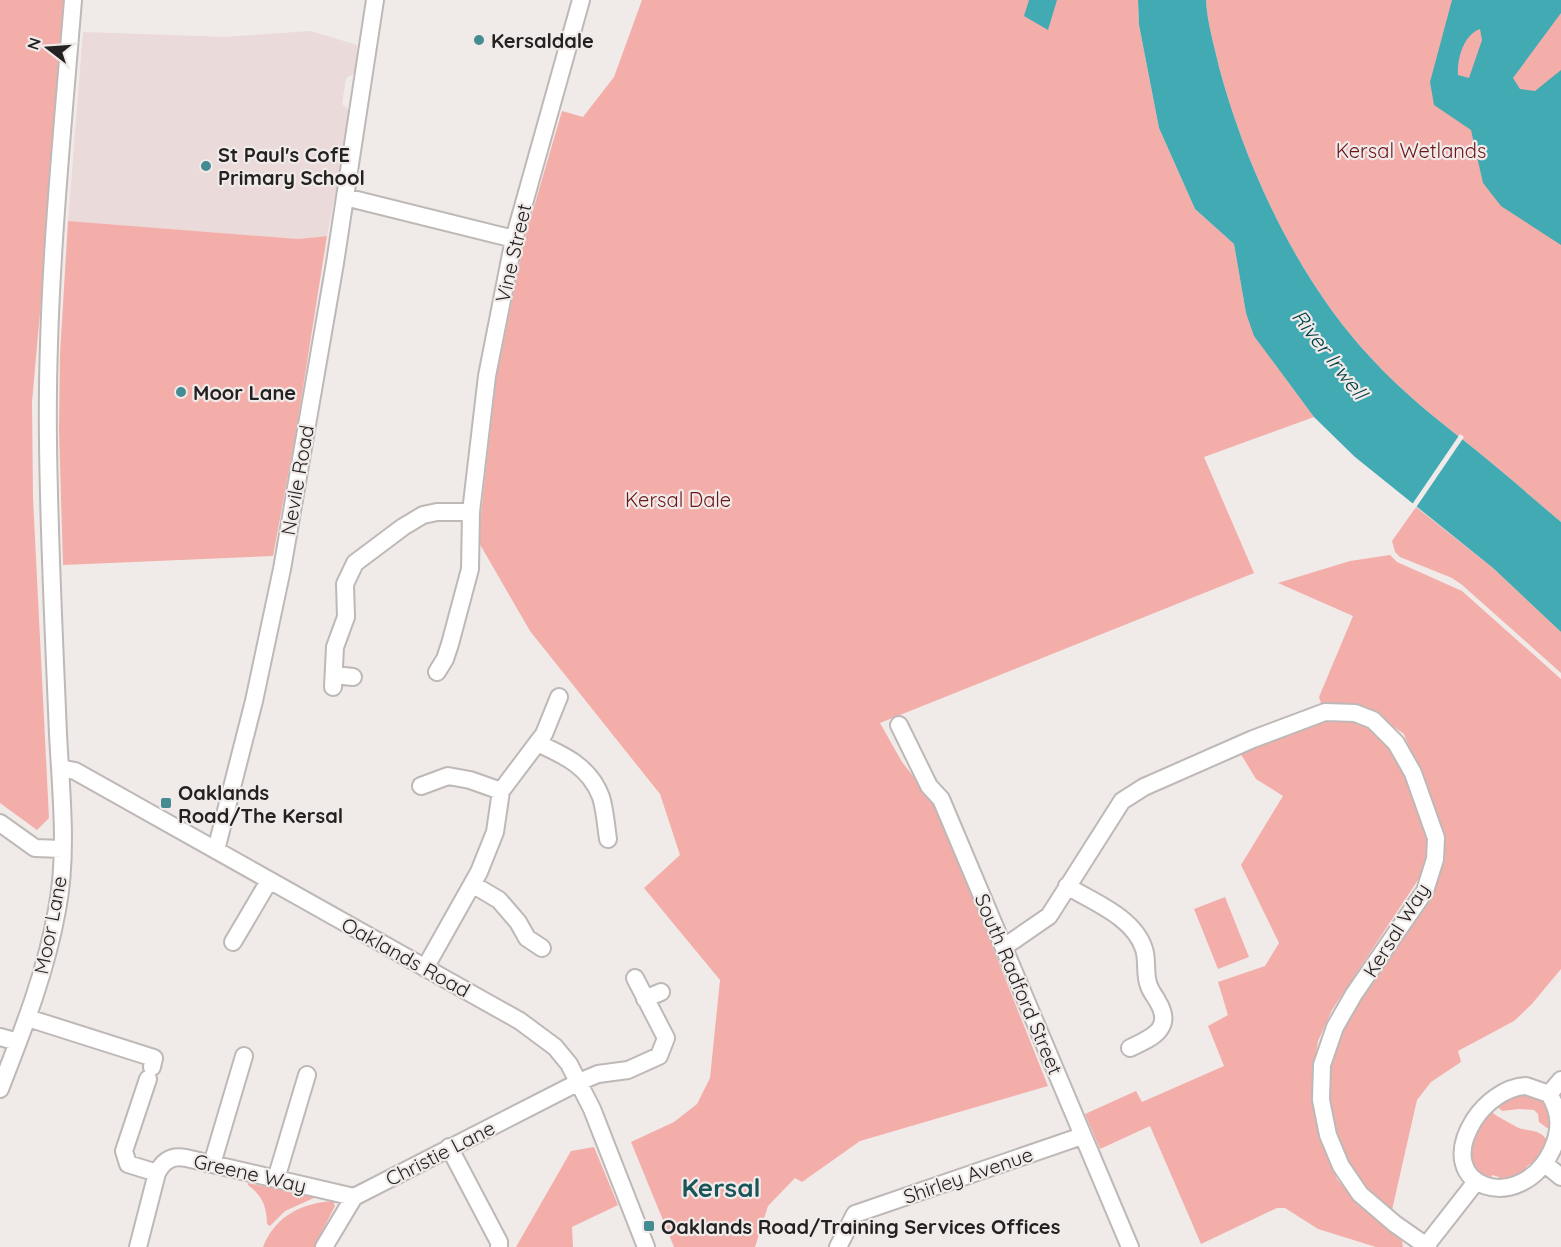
<svg xmlns="http://www.w3.org/2000/svg" width="1561" height="1247" viewBox="0 0 1561 1247" font-family="Quicksand,sans-serif">
<style>
.built{fill:#eadad9}
.green{fill:#f4aeaa}
.water{fill:#41aab3;fill-rule:evenodd}
.pier{fill:#f0eae9}
.lines{fill:none;stroke-linecap:round;stroke-linejoin:round}
.minor-casing{stroke:#beb8b7;stroke-width:20}
.minor{stroke:#fff;stroke-width:16}
.poi-dot{fill:#448c92;stroke:#f0eae9;stroke-width:2}
.labels{text-anchor:middle;dominant-baseline:central;stroke-width:4.5;stroke-linejoin:round;paint-order:stroke}
.poi-label{font-size:20px;font-weight:bold;fill:#232121;stroke:#f0eae9;text-anchor:start}
.park-label{font-size:20px;fill:#6b1419;stroke:#f0eae9}
.street-label{font-size:20px;fill:#232121;stroke:#f0eae9}
.water-label{font-size:21px;font-style:italic;fill:#004247;stroke:#f0eae9}
.district-label{font-size:26px;font-weight:bold;fill:#1a555a;stroke:#f0eae9}
</style>
<rect width="100%" height="100%" fill="#f0eae9"/>
<path class="built" d="M 310,31 L 357,45 L 357,72 L 346,78 L 342,104 L 351,112 L 327,236 L 299,239 L 68,221 L 83,32 L 226,37 Z"/>
<path class="green" d="M 0,0 L 65,0 L 57,124 L 32,402 L 33,498 L 49,818 L 37,830 L 0,803 Z
M 642,0 L 1138,0 L 1139,25 L 1159,128 L 1195,209 L 1234,244 L 1246,313 L 1272,360 L 1314,417 L 1204,457 L 1254,573 L 880,723 L 902,762 L 936,805 L 1048,1086 L 860,1141 L 802,1182 L 795,1178 L 768,1206 L 755,1247 L 674,1247 L 631,1142 L 674,1122 L 697,1104 L 710,1078 L 720,980 L 644,888 L 680,855 L 660,794 L 530,631 L 478,541 L 496,379 L 524,241 L 562,111 L 583,117 L 614,77 Z
M 1206,0 L 1561,0 L 1561,522 C 1530,496 1499,468 1467,443 C 1434,417 1400,390 1372,359 C 1299,282 1246,168 1219,67 C 1214,45 1207,22 1206,0 Z
M 68,221 L 299,239 L 327,236 L 295,438 L 273,556 L 63,565 L 59,430 L 60,354 Z
M 1416,507 L 1493,568 L 1561,632 L 1561,673 L 1461,584 L 1452,578 L 1400,557 L 1395,552 L 1392,541 Z
M 1390,555 L 1397,562 L 1462,591 L 1561,679 L 1561,969 L 1531,1005 L 1514,1021 L 1458,1051 L 1461,1062 L 1431,1082 L 1417,1100 L 1392,1210 L 1356,1178 L 1330,1126 L 1327,1074 L 1337,1033 L 1428,891 L 1440,828 L 1404,734 L 1368,709 L 1344,704 L 1321,703 L 1319,697 L 1353,616 L 1278,583 L 1350,561 Z
M 1332,716 L 1363,720 L 1392,744 L 1429,829 L 1430,846 L 1422,874 L 1332,1010 L 1318,1041 L 1312,1078 L 1318,1122 L 1327,1155 L 1337,1179 L 1359,1206 L 1402,1241 L 1403,1247 L 1376,1247 L 1318,1229 L 1285,1208 L 1277,1208 L 1201,1244 L 1150,1126 L 1100,1149 L 1085,1114 L 1136,1091 L 1142,1102 L 1224,1066 L 1208,1026 L 1228,1015 L 1218,982 L 1265,966 L 1279,943 L 1241,865 L 1283,796 L 1256,779 L 1239,751 Z
M 1225,897 L 1249,957 L 1218,969 L 1194,909 Z
M 1524,1091 L 1548,1102 L 1552,1127 L 1547,1128 L 1539,1122 L 1538,1114 L 1534,1110 L 1519,1109 L 1502,1111 L 1496,1105 Z
M 1490,1110 C 1496,1117 1507,1121 1515,1126 C 1527,1133 1540,1127 1548,1142 L 1533,1166 L 1530,1164 L 1526,1167 L 1527,1171 L 1523,1175 L 1498,1184 L 1499,1177 L 1492,1175 L 1489,1183 L 1471,1167 C 1468,1141 1474,1130 1490,1110 Z
M 594,1147 L 618,1205 L 572,1227 L 573,1247 L 516,1247 L 571,1151 Z
M 248,1183 L 316,1197 L 285,1211 L 270,1226 L 267,1224 C 267,1207 262,1195 248,1185 Z
M 333,1201 L 335,1206 L 314,1247 L 263,1247 C 275,1216 302,1203 333,1201 Z"/>
<path class="water" d="M 1029,0 L 1057,0 L 1048,30 L 1024,16 Z
M 1138,0 L 1206,0 C 1207,22 1214,45 1219,67 C 1246,168 1299,282 1372,359 C 1400,390 1434,417 1467,443 C 1499,468 1530,496 1561,522 L 1561,632 L 1493,568 L 1355,457 L 1314,417 L 1254,336 L 1246,313 L 1234,244 L 1195,209 L 1159,128 L 1139,25 Z
M 1452,0 L 1561,0 L 1561,13 L 1513,78 L 1520,89 L 1535,91 L 1561,70 L 1561,245 L 1501,206 L 1483,183 L 1471,130 L 1434,105 L 1430,82 ZM 1480,29 L 1482,40 L 1469,78 L 1458,75 C 1457,60 1463,35 1480,29 Z"/>
<path class="pier" d="M 1460,434 L 1464,437 L 1415,509 L 1411,506 Z"/>
<g class="lines">
<g class="minor-casing">
<path id="minor" d="M 345,197 L 514,239
M 437,672 L 445,659 L 450,644 L 470,569 L 471,512 L 487,376 L 514,239 L 581,0
M 334,675 L 353,677
M 333,687 L 335,647 L 346,617 L 345,584 L 355,563 L 403,527 L 423,515 L 437,512 L 471,512
M 899,725 L 929,786 L 941,799 L 1130,1247
M 537,743 C 564,755 590,767 601,797 C 605,810 606,826 608,839
M 60,768 L 75,771 L 520,1021 L 555,1047 L 569,1064 L 592,1109 L 646,1247
M 421,786 L 448,776 L 470,780 L 501,791
M 0,823 L 35,848 L 62,849
M 216,850 L 254,701 L 282,569 L 335,263 L 375,0
M 472,884 L 499,900 L 518,922 L 527,938 L 542,948
M 1067,886 C 1093,902 1134,917 1144,949 C 1148,961 1144,974 1149,986 C 1151,992 1155,996 1158,1002 C 1174,1029 1151,1038 1130,1048
M 233,942 L 269,881
M 1004,947 L 1049,916 L 1122,801 L 1144,787 L 1253,739 L 1325,712 L 1355,713 L 1373,720 L 1396,743 L 1413,773 L 1436,838 L 1435,859 L 1425,891 L 1354,994 L 1335,1027 L 1322,1065 L 1321,1100 L 1328,1135 L 1341,1166 L 1360,1194 L 1395,1224 L 1428,1247
M 425,968 L 479,872 L 495,832 L 501,791 L 544,734 L 559,697
M 645,999 L 661,992
M 28,1018 L 154,1058 L 152,1067
M 0,1037 L 18,1042
M 148,1079 L 124,1151 L 128,1164 L 157,1173
M 1526,1086 L 1549,1094 C 1561,1113 1561,1130 1552,1150 C 1521,1216 1431,1189 1474,1120 C 1485,1103 1505,1087 1526,1086 Z
M 0,1089 C 23,1030 46,972 57,910 C 68,853 61,792 58,734 C 54,636 49,539 48,441 C 46,294 61,147 73,0
M 1549,1094 L 1561,1080
M 449,1147 L 499,1242 L 499,1247
M 1544,1163 L 1561,1177
M 212,1164 L 244,1056
M 276,1179 L 307,1075
M 138,1247 L 157,1173 C 163,1161 172,1155 186,1158 L 354,1197
M 324,1247 L 354,1197 L 579,1082 L 598,1074 L 628,1070 L 659,1056 L 666,1038 L 635,978
M 838,1247 L 855,1214 L 1082,1136
M 1425,1247 L 1475,1183"/>
</g>
<use href="#minor" class="minor"/>
</g>
<g class="poi-dot">
<circle cx="479" cy="40" r="6"/>
<circle cx="206" cy="166" r="6"/>
<circle cx="181" cy="392" r="6"/>
<rect x="160" y="797" width="12" height="12" rx="3"/>
<rect x="643" y="1220" width="12" height="12" rx="3"/>
</g>
<g class="labels">
<g class="poi-label">
<text x="491" y="40">Kersaldale</text>
<text x="218" y="154">St Paul's CofE<tspan x="218" dy="23">Primary School</tspan></text>
<text x="193" y="392">Moor Lane</text>
<text x="178" y="792">Oaklands<tspan x="178" dy="23">Road/The Kersal</tspan></text>
<text x="661" y="1226">Oaklands Road/Training Services Offices</text>
</g>
<g class="park-label">
<text x="1411" y="150">Kersal Wetlands</text>
<text x="678" y="499">Kersal Dale</text>
</g>
<g class="street-label">
<text transform="translate(513 253) rotate(-77)">Vine Street</text>
<text transform="translate(297 480) rotate(-80)">Nevile Road</text>
<text transform="translate(50 925) rotate(-79)">Moor Lane</text>
<text transform="translate(1396 930) rotate(-58)">Kersal Way</text>
<text transform="translate(406 957) rotate(29)">Oaklands Road</text>
<text transform="translate(1019 984) rotate(67)">South Radford Street</text>
<text transform="translate(440 1153) rotate(-27)">Christie Lane</text>
<text transform="translate(250 1173) rotate(13)">Greene Way</text>
<text transform="translate(968 1175) rotate(-19)">Shirley Avenue</text>
</g>
<g class="water-label">
<text transform="translate(1330 354) rotate(52)">River Irwell</text>
</g>
<g class="district-label">
<text x="721" y="1187">Kersal</text>
</g>
</g>
<g transform="translate(48 48) rotate(287)" stroke="#f0eae9" stroke-width="4.5" paint-order="stroke">
<path d="M0-4.5L10 22L0 15L-10 22Z" fill="#232121"/>
<text y="-9" font-size="16" font-weight="bold" text-anchor="middle" fill="#232121">N</text>
</g>
</svg>
